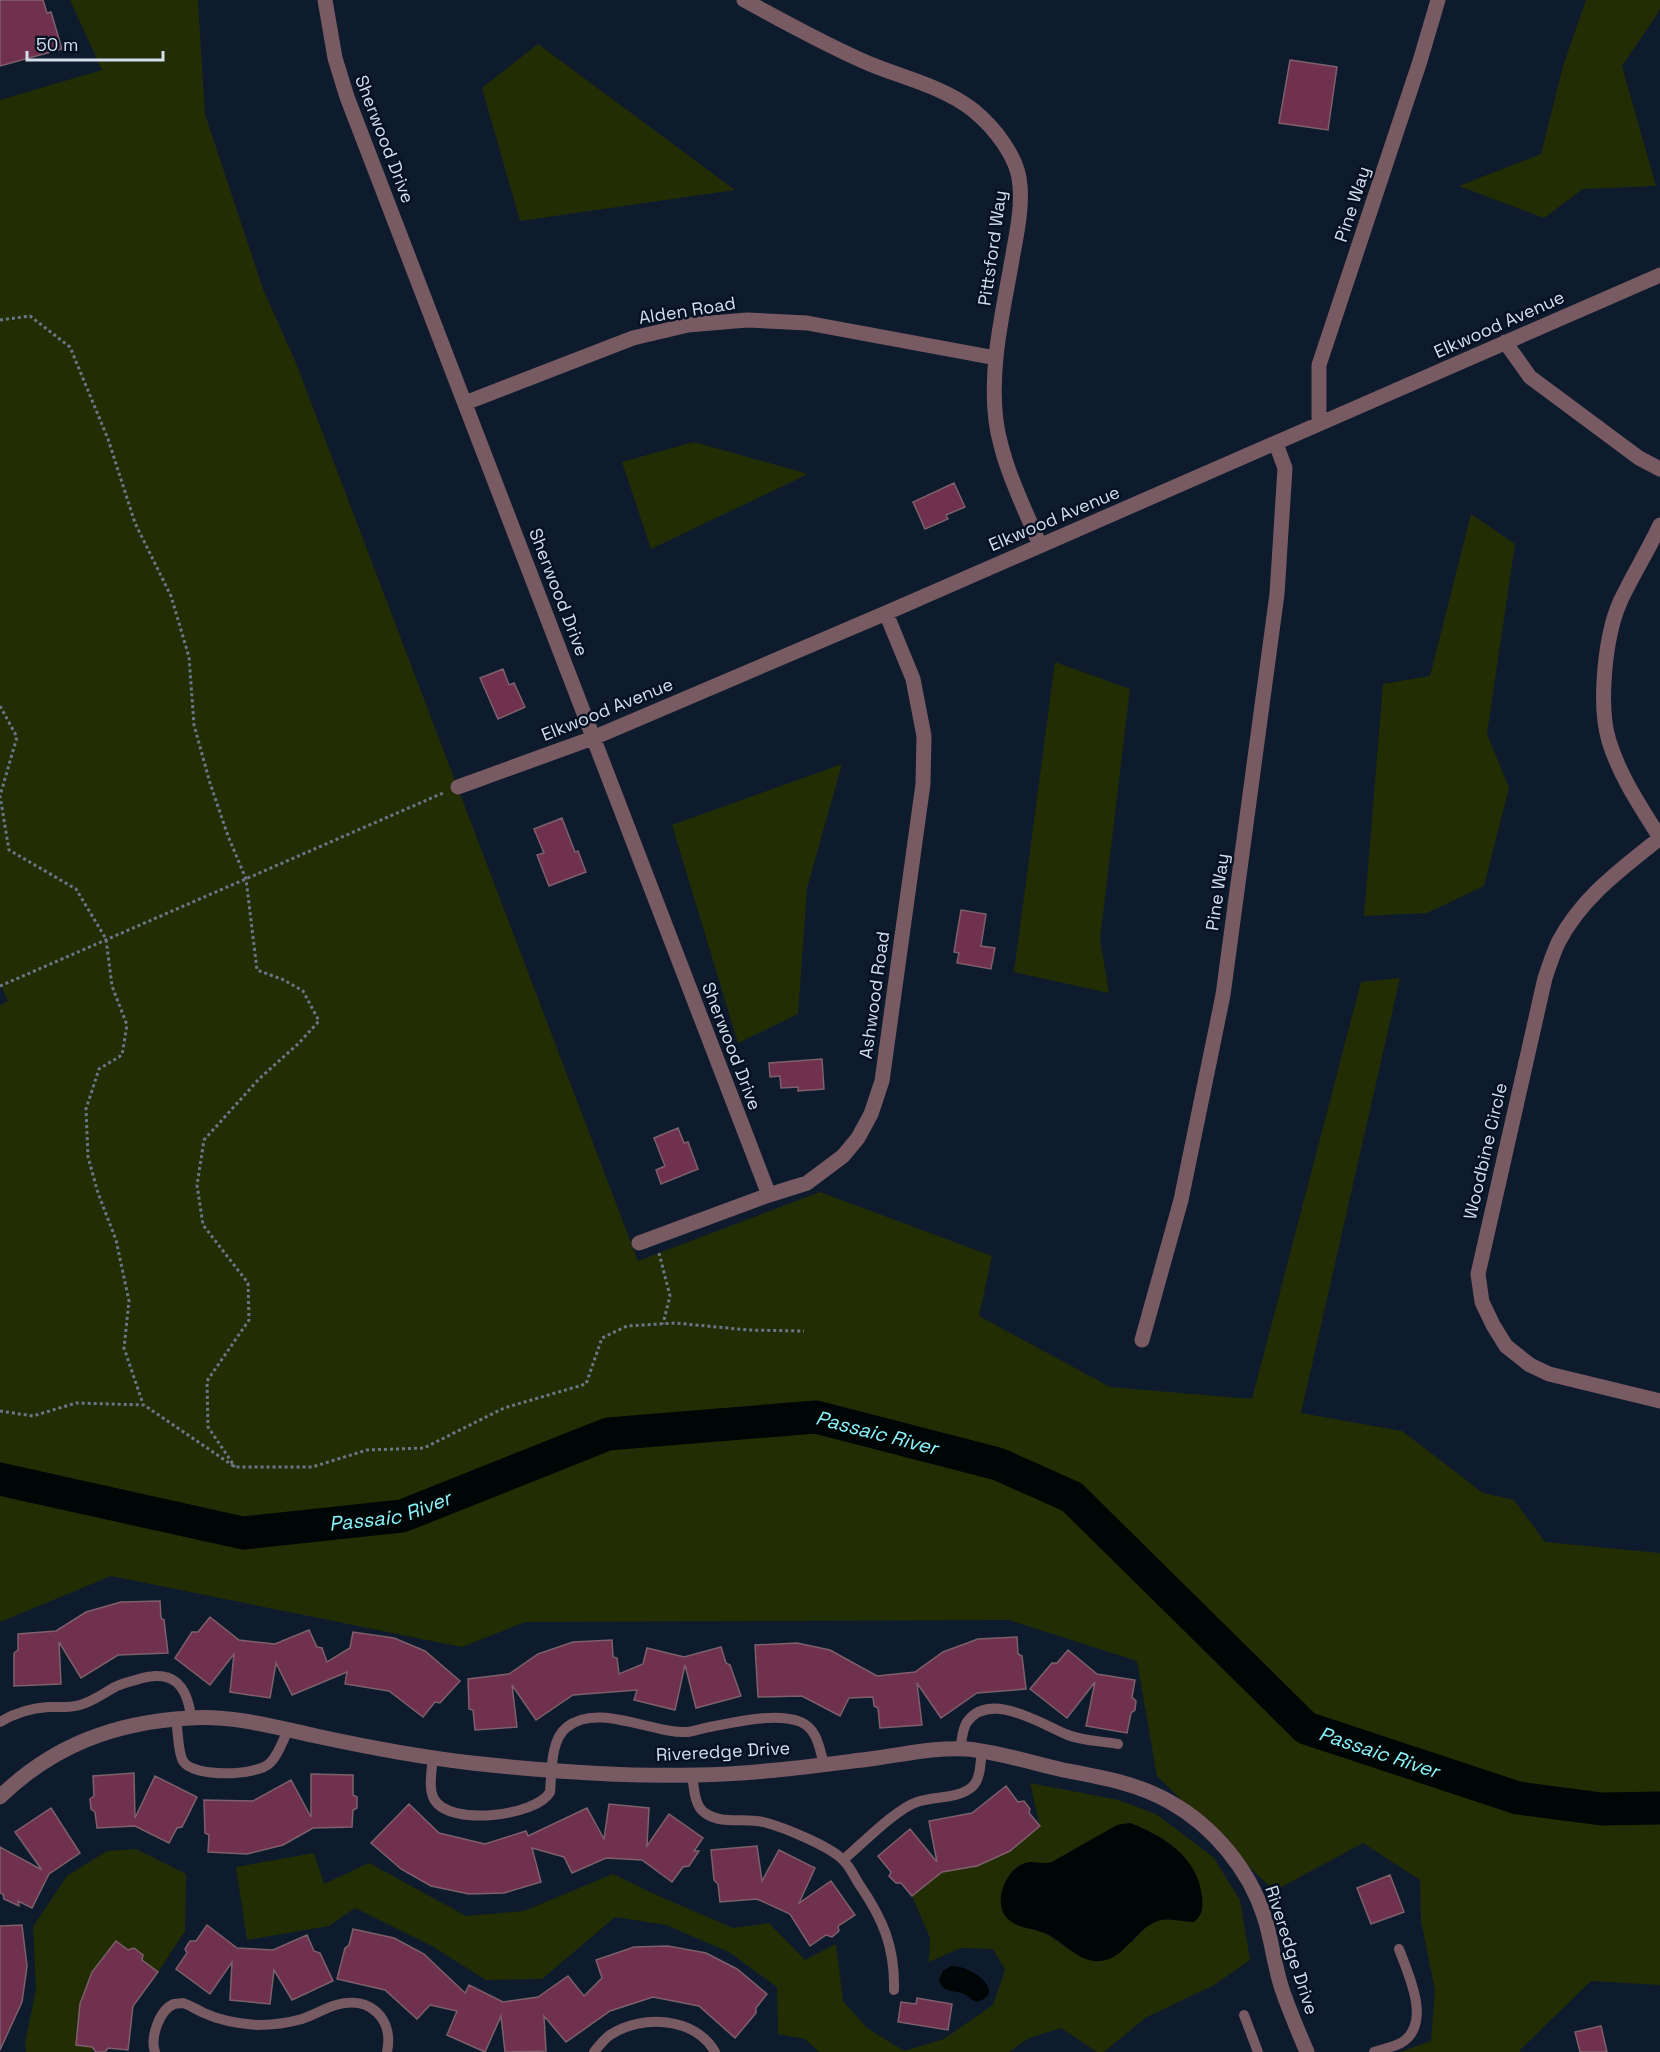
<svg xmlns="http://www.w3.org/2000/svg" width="1660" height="2052" viewBox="0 0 1660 2052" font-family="'Space Grotesk',sans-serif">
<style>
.green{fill:#232d04;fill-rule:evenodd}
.water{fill:#000606}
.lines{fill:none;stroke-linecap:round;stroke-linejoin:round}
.river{stroke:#000606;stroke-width:33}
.building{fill:#6f314d;stroke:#7d606b;stroke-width:1.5}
.path{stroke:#6a7686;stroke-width:3;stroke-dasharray:3 3;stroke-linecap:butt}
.service{stroke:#785a63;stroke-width:10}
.minor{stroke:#785a63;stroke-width:15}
.labels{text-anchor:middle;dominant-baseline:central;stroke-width:5;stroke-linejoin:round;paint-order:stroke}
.street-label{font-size:18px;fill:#d5dfec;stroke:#061223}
.water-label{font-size:20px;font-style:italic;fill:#8af4fd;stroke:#061223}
</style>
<rect width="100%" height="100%" fill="#0e1b2d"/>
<path class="green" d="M 70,0 L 198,0 L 205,114 L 263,289 L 296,363 L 638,1261 L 820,1192 L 992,1256 L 979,1316 L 1110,1387 L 1252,1399 L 1361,982 L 1400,978 L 1301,1413 L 1402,1431 L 1483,1493 L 1514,1500 L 1545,1542 L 1660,1553 L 1660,1985 L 1591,1981 L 1520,2050 L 1520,2052 L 1400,2052 L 1431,2041 L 1435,1991 L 1421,1921 L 1420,1880 L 1363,1843 L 1274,1891 L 1157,1776 L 1137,1661 L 1009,1620 L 525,1622 L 462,1647 L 111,1576 L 0,1622 L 0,1005 L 8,1001 L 0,984 L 0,100 L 102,70 Z
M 1586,0 L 1660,0 L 1660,9 L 1656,16 L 1622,66 L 1656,186 L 1583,189 L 1544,218 L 1459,186 L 1541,154 L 1564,63 Z
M 538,44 L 735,190 L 520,221 L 482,88 Z
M 694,442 L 808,474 L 651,549 L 622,462 Z
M 1471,514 L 1515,544 L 1487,734 L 1509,788 L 1484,886 L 1427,913 L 1364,916 L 1383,684 L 1430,676 Z
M 1055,662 L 1130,689 L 1100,939 L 1109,993 L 1014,972 Z
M 842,764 L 807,888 L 798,1014 L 738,1043 L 672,825 Z
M 1030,1783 L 1118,1800 L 1156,1814 L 1213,1857 L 1240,1900 L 1250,1960 L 1214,1985 L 1145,2018 L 1104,2052 L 1097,2052 L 1061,2028 L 1029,2038 L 1009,2052 L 819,2052 L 805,2039 L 778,2034 L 777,1987 L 729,1952 L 666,1925 L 615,1917 L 542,1979 L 486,1980 L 432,1946 L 355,1908 L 329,1926 L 247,1940 L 236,1867 L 314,1853 L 324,1884 L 369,1863 L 466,1916 L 524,1911 L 613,1874 L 652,1893 L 733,1928 L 769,1923 L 805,1960 L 836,1944 L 843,2001 L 867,2028 L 904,2051 L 944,2039 L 993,2005 L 1005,1970 L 993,1949 L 961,1948 L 929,1962 L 930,1938 L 912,1896 L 942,1872 L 977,1866 L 1010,1852 L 1040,1826 ZM 1130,1823 C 1172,1839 1203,1862 1202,1911 L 1194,1922 L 1169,1919 L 1156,1921 L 1145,1928 L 1132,1942 L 1081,1957 L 1045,1933 L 1013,1923 L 1001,1902 C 1003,1886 1008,1866 1027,1863 C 1035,1861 1043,1865 1052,1862 L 1117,1825 Z
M 136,1849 L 186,1874 L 185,1931 L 158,1972 L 142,1960 L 143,1955 L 134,1948 L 128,1950 L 116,1941 L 92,1972 L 76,2045 L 92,2047 L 93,2052 L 26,2052 L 25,2043 L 36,1989 L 33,1927 L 67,1876 L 107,1851 Z"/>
<path class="water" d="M 1130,1823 C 1163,1836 1198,1857 1202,1896 C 1203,1907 1203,1915 1194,1922 C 1182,1922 1170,1917 1158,1921 C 1133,1929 1124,1964 1094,1961 C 1076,1959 1063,1942 1047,1934 C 1035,1928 1019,1929 1009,1920 C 991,1905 1005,1870 1025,1863 C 1034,1860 1043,1865 1052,1862 L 1117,1825 Z
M 951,1966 C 974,1965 1008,1995 976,2002 C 972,2000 968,1996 964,1994 C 953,1989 944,1995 939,1980 L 943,1971 Z"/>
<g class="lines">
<path class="river" id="s1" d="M 0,1479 L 243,1533 L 402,1516 L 608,1434 L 816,1417 L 998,1464 L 1072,1497 L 1306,1728 L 1518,1798 L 1602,1809 L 1660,1808"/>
</g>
<path class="building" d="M 0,0 L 43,0 L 47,13 L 51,12 L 62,49 L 0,66 Z
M 1290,60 L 1337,67 L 1328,130 L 1279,123 Z
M 954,483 L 965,507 L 946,515 L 948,519 L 925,529 L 913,502 Z
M 503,669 L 509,685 L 514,683 L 525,707 L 498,719 L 480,678 Z
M 562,818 L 575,852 L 578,851 L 586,872 L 549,886 L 537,855 L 544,853 L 534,829 Z
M 961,910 L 986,914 L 981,946 L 995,948 L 991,969 L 957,963 L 959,953 L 954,952 Z
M 822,1059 L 824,1089 L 798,1091 L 798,1087 L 781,1088 L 780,1076 L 770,1077 L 769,1063 Z
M 678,1128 L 684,1143 L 688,1142 L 698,1169 L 661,1184 L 656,1170 L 665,1166 L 654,1138 Z
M 160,1601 L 161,1618 L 164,1620 L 168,1653 L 118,1655 L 81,1678 L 59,1642 L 61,1684 L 14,1686 L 14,1653 L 18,1650 L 18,1634 L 56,1631 L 86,1612 L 121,1602 Z
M 210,1617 L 239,1640 L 275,1644 L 309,1630 L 317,1647 L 322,1648 L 327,1662 L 350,1648 L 353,1632 L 394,1638 L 425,1651 L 460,1681 L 440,1703 L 435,1702 L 423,1717 L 389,1691 L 345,1684 L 347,1672 L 292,1695 L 276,1663 L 270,1698 L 230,1692 L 234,1654 L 210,1685 L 175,1658 L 192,1632 L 198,1632 Z
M 1017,1637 L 1018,1654 L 1022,1656 L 1026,1689 L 977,1693 L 941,1718 L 917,1683 L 922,1725 L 880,1728 L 878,1708 L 874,1706 L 873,1697 L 849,1698 L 840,1716 L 802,1696 L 758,1697 L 755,1645 L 797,1643 L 830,1650 L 877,1676 L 915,1672 L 943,1652 L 978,1639 Z
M 612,1640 L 613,1657 L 617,1658 L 619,1674 L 643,1664 L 647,1648 L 684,1657 L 721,1647 L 726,1663 L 730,1665 L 741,1696 L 696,1708 L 685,1665 L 675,1710 L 634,1700 L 637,1690 L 573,1695 L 536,1720 L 512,1685 L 517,1727 L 475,1730 L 473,1710 L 469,1709 L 468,1679 L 509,1674 L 538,1654 L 573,1642 Z
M 1068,1650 L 1097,1674 L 1135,1680 L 1132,1697 L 1136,1701 L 1135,1710 L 1131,1713 L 1127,1733 L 1086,1726 L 1095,1682 L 1067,1718 L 1030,1689 L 1052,1663 L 1057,1663 Z
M 134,1773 L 135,1818 L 155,1776 L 197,1797 L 182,1827 L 177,1828 L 169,1843 L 135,1826 L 97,1828 L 95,1812 L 91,1809 L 90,1799 L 94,1796 L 93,1776 Z
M 311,1774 L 353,1775 L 353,1795 L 357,1797 L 357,1808 L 353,1810 L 352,1827 L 313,1828 L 283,1845 L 247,1854 L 208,1852 L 209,1835 L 205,1833 L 204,1800 L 253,1801 L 291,1780 L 311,1817 Z
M 1006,1786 L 1018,1802 L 1024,1801 L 1030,1809 L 1029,1813 L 1040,1826 L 1010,1851 L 977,1866 L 942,1872 L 912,1896 L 901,1883 L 896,1883 L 889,1876 L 891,1872 L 878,1856 L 910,1829 L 937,1862 L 929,1821 L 972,1813 Z
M 409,1804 L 439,1833 L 485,1844 L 526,1831 L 528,1836 L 587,1808 L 604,1839 L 609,1804 L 649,1808 L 647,1846 L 669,1814 L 703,1838 L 694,1851 L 699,1851 L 689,1866 L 683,1867 L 672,1882 L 642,1860 L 606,1858 L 572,1873 L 564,1857 L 532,1848 L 541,1882 L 504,1893 L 469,1894 L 431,1886 L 401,1869 L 371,1843 Z
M 51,1808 L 80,1853 L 49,1874 L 32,1908 L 18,1901 L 19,1906 L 4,1899 L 3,1894 L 0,1893 L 0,1847 L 42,1870 L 15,1832 Z
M 757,1846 L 762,1881 L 779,1850 L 815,1868 L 799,1903 L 831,1881 L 855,1915 L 838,1926 L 839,1931 L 832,1937 L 826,1935 L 810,1946 L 790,1914 L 757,1899 L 720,1902 L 718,1884 L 714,1880 L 711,1850 Z
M 1390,1875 L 1404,1912 L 1371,1924 L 1357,1888 Z
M 22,1925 L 27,1966 L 22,2002 L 0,2050 L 0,1926 Z
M 207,1925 L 237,1948 L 273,1950 L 307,1935 L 314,1951 L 320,1953 L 333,1981 L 292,2000 L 274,1970 L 270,2004 L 230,2000 L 232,1962 L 210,1994 L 176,1969 L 187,1953 L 185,1949 L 190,1941 L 196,1941 Z
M 353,1929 L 394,1938 L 424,1954 L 465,1993 L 469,1985 L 503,2002 L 538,1997 L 568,1976 L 584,1996 L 602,1978 L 596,1960 L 634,1947 L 668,1946 L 706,1953 L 737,1969 L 767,1994 L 756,2008 L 756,2013 L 735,2038 L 699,2006 L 653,1997 L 610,2011 L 566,2042 L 544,2016 L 546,2051 L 505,2052 L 501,2016 L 485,2052 L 447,2035 L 457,2011 L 430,2005 L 417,2019 L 385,1990 L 337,1979 L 345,1948 L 349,1945 Z
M 116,1941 L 128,1950 L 134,1948 L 143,1955 L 142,1960 L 158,1972 L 133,2006 L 128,2050 L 108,2048 L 105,2052 L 96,2052 L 92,2047 L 76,2045 L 80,2004 L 92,1972 Z
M 917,1998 L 952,2004 L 948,2030 L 898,2022 L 901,2002 L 916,2004 Z
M 1601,2026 L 1607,2052 L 1580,2052 L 1575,2032 Z"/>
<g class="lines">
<path class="path" d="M 0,320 L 30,316 L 70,347 L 108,439 L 135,523 L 171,596 L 189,657 L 194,725 L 210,783 L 228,836 L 246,879 L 257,970 L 284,980 L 303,991 L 319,1021 L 299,1043 L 259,1079 L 204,1140 L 197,1185 L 203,1225 L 248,1283 L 249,1320 L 207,1381 L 208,1427 L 235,1467
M 0,706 L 17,737 L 0,796 L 9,850 L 76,889 L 106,939 L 112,986 L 127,1025 L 122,1055 L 99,1069 L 86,1109 L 88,1157 L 98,1193 L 116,1240 L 129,1301 L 124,1348 L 143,1404
M 0,986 L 443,793
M 659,1253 L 670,1296 L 663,1324
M 0,1411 L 33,1416 L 76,1403 L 144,1405 L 235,1467 L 312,1467 L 367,1450 L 424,1448 L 504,1408 L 586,1384 L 602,1338 L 627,1326 L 675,1323 L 748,1330 L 804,1331"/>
<path class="service" d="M 176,1719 C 178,1730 178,1753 183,1761 C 193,1778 257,1776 270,1763 C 279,1754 283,1740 288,1730
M 0,1722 C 15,1713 31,1708 48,1707 C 59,1707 70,1708 80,1705 C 94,1701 105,1692 117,1686 C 124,1683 132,1681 139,1679 C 173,1669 187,1685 191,1717
M 960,1749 C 962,1741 962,1729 967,1722 C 990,1690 1041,1724 1068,1735 C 1083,1741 1102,1741 1118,1744
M 433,1757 C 432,1769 428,1788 434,1799 C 449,1827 537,1816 550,1792 C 552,1772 550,1740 567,1727 C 598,1702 652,1734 688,1732 C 695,1731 703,1728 710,1727 C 735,1722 777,1712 801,1722 C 818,1730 819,1748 824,1764
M 692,1775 C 694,1786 694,1806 705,1813 C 724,1826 746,1816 767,1823 C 785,1828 832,1847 844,1861 C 850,1867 854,1876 859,1884 C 883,1919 895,1947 894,1990
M 843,1860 C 862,1844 896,1809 917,1802 C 934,1796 958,1799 972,1787 C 981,1779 980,1763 982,1751
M 1244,2015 L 1258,2052
M 155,2052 C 150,2038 159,2010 174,2004 C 175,2004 181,2003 183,2003 C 190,2005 197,2010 204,2013 C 219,2020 241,2024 257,2025 C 272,2025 288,2023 302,2019 C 314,2015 325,2008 336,2005 C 370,1995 394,2019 387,2052
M 594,2052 C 599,2046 604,2039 610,2035 C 642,2014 695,2017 715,2052
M 1374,2052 C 1383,2049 1393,2047 1401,2043 C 1433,2024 1408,1974 1399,1949"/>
<path class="minor" d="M 325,0 L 335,58 L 347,97 L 769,1195
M 744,0 C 785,22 827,46 870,64 C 904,78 944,87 973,110 C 994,127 1019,158 1020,186 C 1022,208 1017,232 1013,254 C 1004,308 989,365 996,421 C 1002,464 1023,505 1040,545
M 1505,342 L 1530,377 L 1639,458 L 1660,469
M 465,403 L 633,338 L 688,325 L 747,320 L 807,323 L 996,358
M 1319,424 L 1319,365 L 1420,61 L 1438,0
M 1660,525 C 1648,551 1632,576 1620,602 C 1605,636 1598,705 1609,741 C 1620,777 1641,807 1660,838
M 458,787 L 593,738 L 886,613 L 1660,275
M 1660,838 C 1621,869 1581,898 1558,943 C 1553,954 1549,966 1545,978 L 1478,1274 L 1482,1302 L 1493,1325 L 1506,1346 L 1530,1365 L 1549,1374 L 1660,1401
M 639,1243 L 769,1195 L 807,1183 L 843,1156 L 858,1138 L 871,1114 L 882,1081 L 923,784 L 924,736 L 913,679 L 886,613
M 1142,1340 L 1181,1200 L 1223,995 L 1277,594 L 1285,468 L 1276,444
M 0,1797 C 53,1745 116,1722 190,1718 C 232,1715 275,1727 316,1736 C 367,1747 419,1757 472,1763 C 546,1771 623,1777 697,1775 C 755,1774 813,1766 870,1759 C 902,1755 934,1747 967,1749 C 999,1752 1031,1763 1063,1770 C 1100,1777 1137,1783 1170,1802 C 1213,1826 1249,1869 1264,1916 C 1272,1940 1274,1965 1282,1989 C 1289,2010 1298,2031 1307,2052"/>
</g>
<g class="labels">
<g class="street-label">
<text transform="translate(385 139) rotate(69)">Sherwood Drive</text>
<text transform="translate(1352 204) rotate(-72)">Pine Way</text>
<text transform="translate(992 248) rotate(-82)">Pittsford Way</text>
<text transform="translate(687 310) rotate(-9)">Alden Road</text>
<text transform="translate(1499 324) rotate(-24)">Elkwood Avenue</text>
<text transform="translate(1054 518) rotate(-23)">Elkwood Avenue</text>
<text transform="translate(559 592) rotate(69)">Sherwood Drive</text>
<text transform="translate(607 709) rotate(-22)">Elkwood Avenue</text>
<text transform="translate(1217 892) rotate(-82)">Pine Way</text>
<text transform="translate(874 995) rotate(-82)">Ashwood Road</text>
<text transform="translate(732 1046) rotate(69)">Sherwood Drive</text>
<text transform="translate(1485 1151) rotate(-77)">Woodbine Circle</text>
<text transform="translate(723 1751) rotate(-3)">Riveredge Drive</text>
<text transform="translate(1292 1950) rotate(72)">Riveredge Drive</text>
</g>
<g class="water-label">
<text stroke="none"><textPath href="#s1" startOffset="902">Passaic River</textPath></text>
<text stroke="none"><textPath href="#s1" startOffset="398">Passaic River</textPath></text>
<text stroke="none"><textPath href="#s1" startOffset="1514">Passaic River</textPath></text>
</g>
</g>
<path d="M27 51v9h136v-9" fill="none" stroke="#d5dfec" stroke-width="3"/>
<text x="36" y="51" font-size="18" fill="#d5dfec" stroke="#061223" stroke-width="4.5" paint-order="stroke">50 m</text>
</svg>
